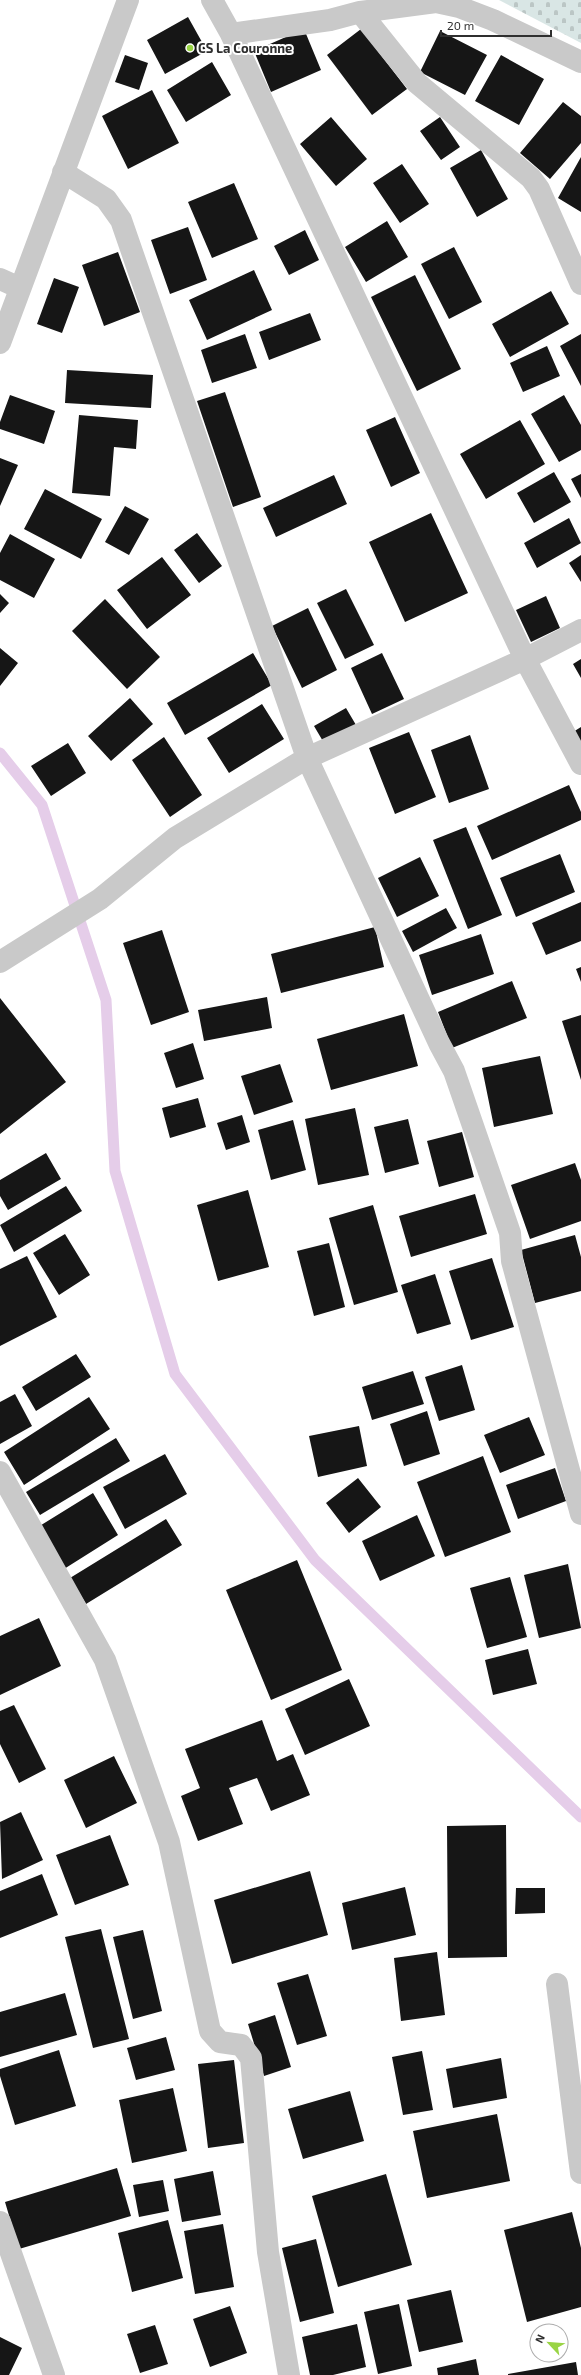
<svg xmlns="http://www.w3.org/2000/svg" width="581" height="2375" viewBox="0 0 581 2375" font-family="'Exo 2',sans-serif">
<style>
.cemetery{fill:url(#cemetery-stones)}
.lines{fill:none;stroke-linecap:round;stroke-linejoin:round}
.stream{stroke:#e5cde9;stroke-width:11}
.building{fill:#161616}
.minor{stroke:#c9c9c9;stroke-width:22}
.poi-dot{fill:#99d444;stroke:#fff;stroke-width:1.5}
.labels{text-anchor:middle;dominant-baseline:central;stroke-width:4;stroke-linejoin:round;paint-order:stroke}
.poi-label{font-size:13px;font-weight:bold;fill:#2f2f2f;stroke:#fff;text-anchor:start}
</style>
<defs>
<pattern id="cemetery-stones" width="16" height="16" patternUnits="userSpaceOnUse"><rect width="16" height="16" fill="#d9e6e5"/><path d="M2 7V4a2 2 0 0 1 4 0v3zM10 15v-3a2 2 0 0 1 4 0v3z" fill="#bbc6c5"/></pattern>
</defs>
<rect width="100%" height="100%" fill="#fff"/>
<path class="cemetery" d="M 499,0 L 581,0 L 581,43 Z"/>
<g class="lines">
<path class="stream" d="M 0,753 L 42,805 L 106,1000 L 115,1171 L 175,1374 L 315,1560 L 581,1817"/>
</g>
<path class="building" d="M 188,17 L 207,51 L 165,74 L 147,40 Z
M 304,29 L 321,70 L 271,92 L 254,51 Z
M 361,29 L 407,89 L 372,115 L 327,55 Z
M 440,31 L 487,55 L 465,95 L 420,72 Z
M 125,55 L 148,63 L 139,90 L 115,82 Z
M 501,55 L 544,79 L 519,125 L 475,101 Z
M 212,62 L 231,95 L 186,122 L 167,90 Z
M 152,90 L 179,143 L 128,169 L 102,116 Z
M 563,102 L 581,116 L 581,143 L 550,179 L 520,153 Z
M 331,117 L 367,159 L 336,186 L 300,144 Z
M 440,117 L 460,147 L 441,160 L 420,131 Z
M 481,150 L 508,199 L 477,217 L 450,168 Z
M 581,157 L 581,212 L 558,198 Z
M 402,164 L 429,204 L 400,223 L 373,183 Z
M 234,183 L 258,239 L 212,258 L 188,202 Z
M 387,221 L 408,257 L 366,282 L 345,247 Z
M 188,227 L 207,280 L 170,294 L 151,240 Z
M 305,230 L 319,260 L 289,275 L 274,246 Z
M 454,247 L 482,302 L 449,319 L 421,264 Z
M 118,252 L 140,312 L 104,326 L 82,265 Z
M 254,270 L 272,310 L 207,340 L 189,300 Z
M 415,275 L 461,369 L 417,391 L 371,297 Z
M 54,278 L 79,287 L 62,333 L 37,324 Z
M 551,291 L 569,324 L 510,357 L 492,324 Z
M 310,313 L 321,340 L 269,360 L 259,332 Z
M 245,334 L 257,368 L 212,383 L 201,350 Z
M 581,334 L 581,386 L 560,346 Z
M 547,346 L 560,376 L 523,392 L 510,363 Z
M 67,370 L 153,375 L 151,408 L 65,403 Z
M 225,392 L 261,497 L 233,507 L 197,401 Z
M 10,395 L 55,411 L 44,444 L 0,429 L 0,422 Z
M 564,395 L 581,425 L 581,450 L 559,462 L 531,414 Z
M 79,415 L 138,420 L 136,449 L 114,447 L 110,496 L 72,493 Z
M 395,417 L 420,473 L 391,487 L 366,430 Z
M 520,420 L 545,464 L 486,499 L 460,454 Z
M 0,458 L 18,465 L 0,506 Z
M 554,472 L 571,502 L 534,523 L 517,493 Z
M 581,474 L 581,498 L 571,479 Z
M 334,475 L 347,504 L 276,537 L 263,508 Z
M 45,489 L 102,519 L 81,559 L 24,529 Z
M 125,506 L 149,519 L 129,555 L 105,542 Z
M 431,513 L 468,593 L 405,622 L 369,542 Z
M 569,518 L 581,543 L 537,568 L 524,543 Z
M 197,533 L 222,566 L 199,583 L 174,550 Z
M 10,534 L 55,559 L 34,598 L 0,580 L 0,553 Z
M 581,555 L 581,582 L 569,563 Z
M 162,557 L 191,595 L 147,629 L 117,590 Z
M 346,589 L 374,645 L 345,659 L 317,603 Z
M 0,594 L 9,603 L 0,613 Z
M 546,596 L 560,628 L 531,642 L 516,610 Z
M 105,599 L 160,657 L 127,689 L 72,631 Z
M 308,608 L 337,670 L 302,688 L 272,626 Z
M 0,648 L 18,663 L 0,686 Z
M 253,653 L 272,685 L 185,735 L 167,703 Z
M 382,653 L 404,699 L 372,714 L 351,668 Z
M 581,659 L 581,678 L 573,664 Z
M 130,698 L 153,724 L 111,761 L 88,736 Z
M 262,704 L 284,739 L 229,773 L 207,738 Z
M 346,708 L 356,725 L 324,743 L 314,726 Z
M 581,727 L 581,746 L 573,732 Z
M 409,732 L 436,797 L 395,814 L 369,748 Z
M 470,735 L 489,789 L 449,803 L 431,750 Z
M 164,737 L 202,795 L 170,817 L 132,760 Z
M 68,743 L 86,773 L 51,796 L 31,766 Z
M 569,785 L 581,812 L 581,820 L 492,860 L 477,826 Z
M 466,827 L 502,915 L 468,929 L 433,840 Z
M 560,854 L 575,892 L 516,917 L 500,878 Z
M 420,857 L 439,896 L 397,917 L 378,878 Z
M 581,902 L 581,941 L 546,955 L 532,923 Z
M 446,908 L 457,928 L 413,952 L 402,931 Z
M 375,927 L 384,967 L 281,993 L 271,954 Z
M 162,930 L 189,1012 L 151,1025 L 123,943 Z
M 481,934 L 494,974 L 432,995 L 419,955 Z
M 581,967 L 581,982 L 576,969 Z
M 512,981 L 527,1018 L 452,1048 L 438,1012 Z
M 267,997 L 272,1028 L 204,1041 L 198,1010 Z
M 0,998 L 66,1082 L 0,1134 Z
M 404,1014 L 418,1066 L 331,1090 L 317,1039 Z
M 581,1015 L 581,1080 L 562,1021 Z
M 193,1043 L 204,1079 L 176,1088 L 164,1053 Z
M 540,1056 L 553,1114 L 494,1127 L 482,1068 Z
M 280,1064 L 293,1102 L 254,1115 L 241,1076 Z
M 198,1098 L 206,1127 L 170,1138 L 162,1108 Z
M 355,1108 L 369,1175 L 318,1185 L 305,1119 Z
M 242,1115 L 250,1142 L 226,1150 L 217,1123 Z
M 408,1119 L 419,1164 L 385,1173 L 374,1127 Z
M 293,1120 L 306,1170 L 271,1180 L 258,1130 Z
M 462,1132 L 474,1177 L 439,1187 L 427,1141 Z
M 46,1153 L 61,1179 L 8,1210 L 0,1196 L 0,1180 Z
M 575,1163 L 581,1180 L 581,1221 L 530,1239 L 511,1185 Z
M 66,1186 L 82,1211 L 14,1252 L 0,1225 Z
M 248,1190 L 269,1267 L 218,1281 L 197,1205 Z
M 475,1194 L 487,1234 L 411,1257 L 399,1216 Z
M 373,1205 L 398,1292 L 354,1305 L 329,1218 Z
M 65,1234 L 90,1275 L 59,1295 L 33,1253 Z
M 575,1235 L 581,1257 L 581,1291 L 535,1303 L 521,1250 Z
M 329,1243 L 345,1307 L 314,1316 L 297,1251 Z
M 27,1256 L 57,1317 L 0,1346 L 0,1269 Z
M 492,1258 L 514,1327 L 471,1340 L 449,1271 Z
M 435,1274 L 451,1324 L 417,1334 L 401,1285 Z
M 76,1354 L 91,1377 L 36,1411 L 22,1387 Z
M 462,1365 L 475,1410 L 439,1421 L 425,1377 Z
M 413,1371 L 424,1404 L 372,1420 L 362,1387 Z
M 15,1394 L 32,1426 L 0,1444 L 0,1402 Z
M 89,1397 L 110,1429 L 24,1485 L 4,1452 Z
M 427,1411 L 440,1454 L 404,1466 L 390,1424 Z
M 529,1417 L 545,1455 L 500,1473 L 484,1435 Z
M 359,1426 L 367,1466 L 318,1477 L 309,1436 Z
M 116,1438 L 130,1461 L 40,1515 L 26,1492 Z
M 165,1454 L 187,1494 L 125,1529 L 103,1487 Z
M 483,1456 L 511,1532 L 445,1557 L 417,1482 Z
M 555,1468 L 566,1501 L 518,1519 L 506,1485 Z
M 358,1478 L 381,1507 L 349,1533 L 326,1503 Z
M 93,1493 L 118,1535 L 64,1569 L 38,1527 Z
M 417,1515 L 435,1556 L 380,1581 L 362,1541 Z
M 166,1519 L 182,1545 L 86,1604 L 70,1578 Z
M 297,1560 L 342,1670 L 271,1700 L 226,1590 Z
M 568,1564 L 581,1628 L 539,1638 L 524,1575 Z
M 510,1577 L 527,1637 L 487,1648 L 470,1588 Z
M 39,1618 L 61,1666 L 0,1695 L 0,1636 Z
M 528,1649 L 537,1684 L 493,1695 L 485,1660 Z
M 349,1679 L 370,1726 L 305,1755 L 285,1709 Z
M 14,1705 L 46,1769 L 19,1783 L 0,1744 L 0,1711 Z
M 262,1720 L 277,1761 L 293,1754 L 310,1795 L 271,1811 L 257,1778 L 229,1788 L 243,1824 L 198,1841 L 181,1796 L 200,1788 L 185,1749 Z
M 114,1756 L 137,1803 L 86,1828 L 64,1780 Z
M 21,1812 L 43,1860 L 2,1879 L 0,1822 Z
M 506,1825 L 507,1957 L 448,1958 L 447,1826 Z
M 110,1835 L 129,1885 L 75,1905 L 56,1855 Z
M 310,1871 L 328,1935 L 232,1964 L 214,1900 Z
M 42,1874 L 58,1915 L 0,1938 L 0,1891 Z
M 405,1887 L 416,1935 L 352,1950 L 342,1903 Z
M 516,1888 L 545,1888 L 545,1913 L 515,1914 Z
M 101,1929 L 129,2039 L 93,2048 L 65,1937 Z
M 143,1930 L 162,2011 L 133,2019 L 113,1937 Z
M 437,1952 L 445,2015 L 401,2021 L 394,1958 Z
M 308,1974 L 327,2036 L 297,2045 L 277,1983 Z
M 65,1993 L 77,2035 L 0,2057 L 0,2012 Z
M 275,2015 L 291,2067 L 264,2076 L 248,2024 Z
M 166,2037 L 175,2070 L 136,2080 L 127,2048 Z
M 59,2050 L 76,2106 L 15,2125 L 0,2076 L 0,2069 Z
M 422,2051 L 433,2110 L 403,2115 L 392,2057 Z
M 501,2058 L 507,2098 L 453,2108 L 446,2069 Z
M 234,2060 L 244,2143 L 208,2148 L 198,2064 Z
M 173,2088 L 187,2151 L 132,2163 L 119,2100 Z
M 350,2091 L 364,2141 L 303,2159 L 288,2109 Z
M 497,2114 L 510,2181 L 427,2198 L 413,2131 Z
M 117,2168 L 131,2216 L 19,2249 L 5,2202 Z
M 213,2171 L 221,2215 L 182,2222 L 174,2179 Z
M 386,2174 L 412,2265 L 338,2287 L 312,2196 Z
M 163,2180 L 169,2211 L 139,2217 L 133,2185 Z
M 572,2212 L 581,2248 L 581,2307 L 527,2322 L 504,2230 Z
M 168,2220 L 183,2278 L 132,2292 L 118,2233 Z
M 223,2224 L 234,2287 L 195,2294 L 184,2231 Z
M 316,2239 L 334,2313 L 300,2322 L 282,2248 Z
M 451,2290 L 463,2342 L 419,2352 L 407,2300 Z
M 399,2304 L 412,2366 L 378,2374 L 364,2312 Z
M 230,2306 L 247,2353 L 210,2367 L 193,2319 Z
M 357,2324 L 366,2367 L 333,2375 L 310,2375 L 302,2337 Z
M 155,2325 L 168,2364 L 140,2373 L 127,2334 Z
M 0,2337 L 22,2348 L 9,2375 L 0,2375 Z
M 476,2359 L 479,2375 L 438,2375 L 437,2368 Z
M 576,2362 L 578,2375 L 508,2375 L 508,2374 Z"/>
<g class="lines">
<path class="minor" d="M 212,0 L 231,34 L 525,659 L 581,764
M 360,12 L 417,83 L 531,178 L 539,189 L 581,284
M 231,34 L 330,20 L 360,12 L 436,2 L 459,7 L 493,20 L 581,62
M 63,172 L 106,199 L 121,220 L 307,758 L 439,1043 L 454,1071 L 510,1233 L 512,1261 L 581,1514
M 0,279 L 20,288
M 0,343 L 128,0
M 0,962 L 100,899 L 175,838 L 307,758 L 525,659 L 581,630
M 0,1472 L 105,1660 L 169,1842 L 210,2031 L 220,2042 L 241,2045 L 251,2058 L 268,2252 L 289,2375
M 557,1984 L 581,2173
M 0,2222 L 54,2375"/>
</g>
<circle class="poi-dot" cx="190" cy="48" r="4"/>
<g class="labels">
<g class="poi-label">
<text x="198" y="48">CS La Couronne</text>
</g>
</g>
<g transform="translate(549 2343) rotate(296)"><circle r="19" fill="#ffffff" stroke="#acacac"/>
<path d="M0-3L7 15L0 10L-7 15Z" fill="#99d444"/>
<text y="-6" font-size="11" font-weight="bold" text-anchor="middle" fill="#2f2f2f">N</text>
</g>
<path d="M441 30v6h110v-6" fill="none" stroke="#2f2f2f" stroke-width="2"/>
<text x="447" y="30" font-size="12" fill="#2f2f2f" stroke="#ffffff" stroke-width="3" paint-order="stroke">20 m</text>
</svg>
